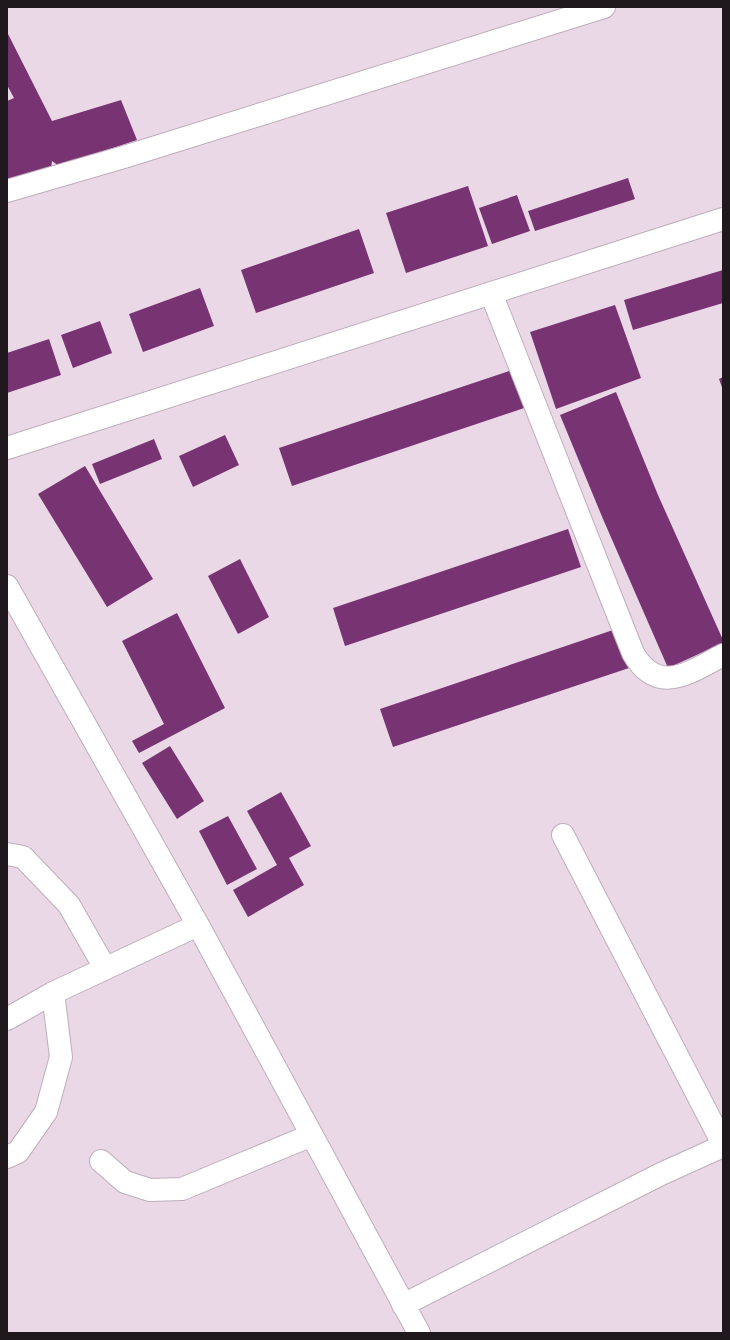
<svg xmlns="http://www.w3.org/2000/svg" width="730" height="1340" viewBox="0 0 730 1340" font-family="'IBM Plex Serif',serif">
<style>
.building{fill:#783373}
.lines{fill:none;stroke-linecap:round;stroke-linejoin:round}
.minor-casing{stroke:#beadbb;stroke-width:24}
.minor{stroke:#fff;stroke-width:22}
</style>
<rect width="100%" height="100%" fill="#ead8e7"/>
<path class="building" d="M 7,32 L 52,121 L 121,100 L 137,140 L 59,166 L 52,161 L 51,169 L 7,183 L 7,101 L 14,98 L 7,85 Z
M 628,178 L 635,199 L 535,231 L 528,211 Z
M 468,186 L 488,246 L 406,273 L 386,213 Z
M 517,195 L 530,231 L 492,244 L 479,208 Z
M 359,229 L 374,273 L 256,313 L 241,270 Z
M 723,270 L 723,303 L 633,330 L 624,300 Z
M 200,288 L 214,326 L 143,352 L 129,314 Z
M 615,305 L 641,378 L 556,409 L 530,332 Z
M 100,321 L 112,353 L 73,368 L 61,335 Z
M 49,339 L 61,375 L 7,393 L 7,353 Z
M 515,369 L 527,407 L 292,486 L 279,448 Z
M 723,377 L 723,390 L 719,379 Z
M 616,392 L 658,495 L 723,640 L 723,643 L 668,668 L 603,519 L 560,415 Z
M 225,435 L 239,465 L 193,487 L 179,456 Z
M 154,439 L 162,459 L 100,484 L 92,464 Z
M 85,466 L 153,579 L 107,607 L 38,494 Z
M 568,529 L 581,567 L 345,646 L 333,608 Z
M 240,559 L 269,617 L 238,634 L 208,576 Z
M 177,613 L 225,708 L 139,753 L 132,741 L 164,724 L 122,641 Z
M 616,629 L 629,668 L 393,747 L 380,709 Z
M 170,746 L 204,801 L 177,819 L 142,763 Z
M 281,792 L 311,846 L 289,858 L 304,885 L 248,917 L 233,890 L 277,865 L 247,811 Z
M 228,816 L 257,869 L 227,885 L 199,831 Z"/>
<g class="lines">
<g class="minor-casing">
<path id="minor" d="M 7,191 L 124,157 L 604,7
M 491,293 L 633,653 C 658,697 690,672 723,655
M 7,448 L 723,219
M 7,586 L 198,925 L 419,1333
M 563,835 L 723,1144
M 7,854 L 23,857 L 69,905 L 105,968
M 7,1019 L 53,993 L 198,925
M 7,1157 L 18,1152 L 46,1112 L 61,1057 L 53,993
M 101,1161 L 125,1182 L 150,1190 L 182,1189 L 312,1135
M 403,1305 L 661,1174 L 723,1146"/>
</g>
<use href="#minor" class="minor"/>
</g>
<rect width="730" height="1340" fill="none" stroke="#1f191e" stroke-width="16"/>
</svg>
